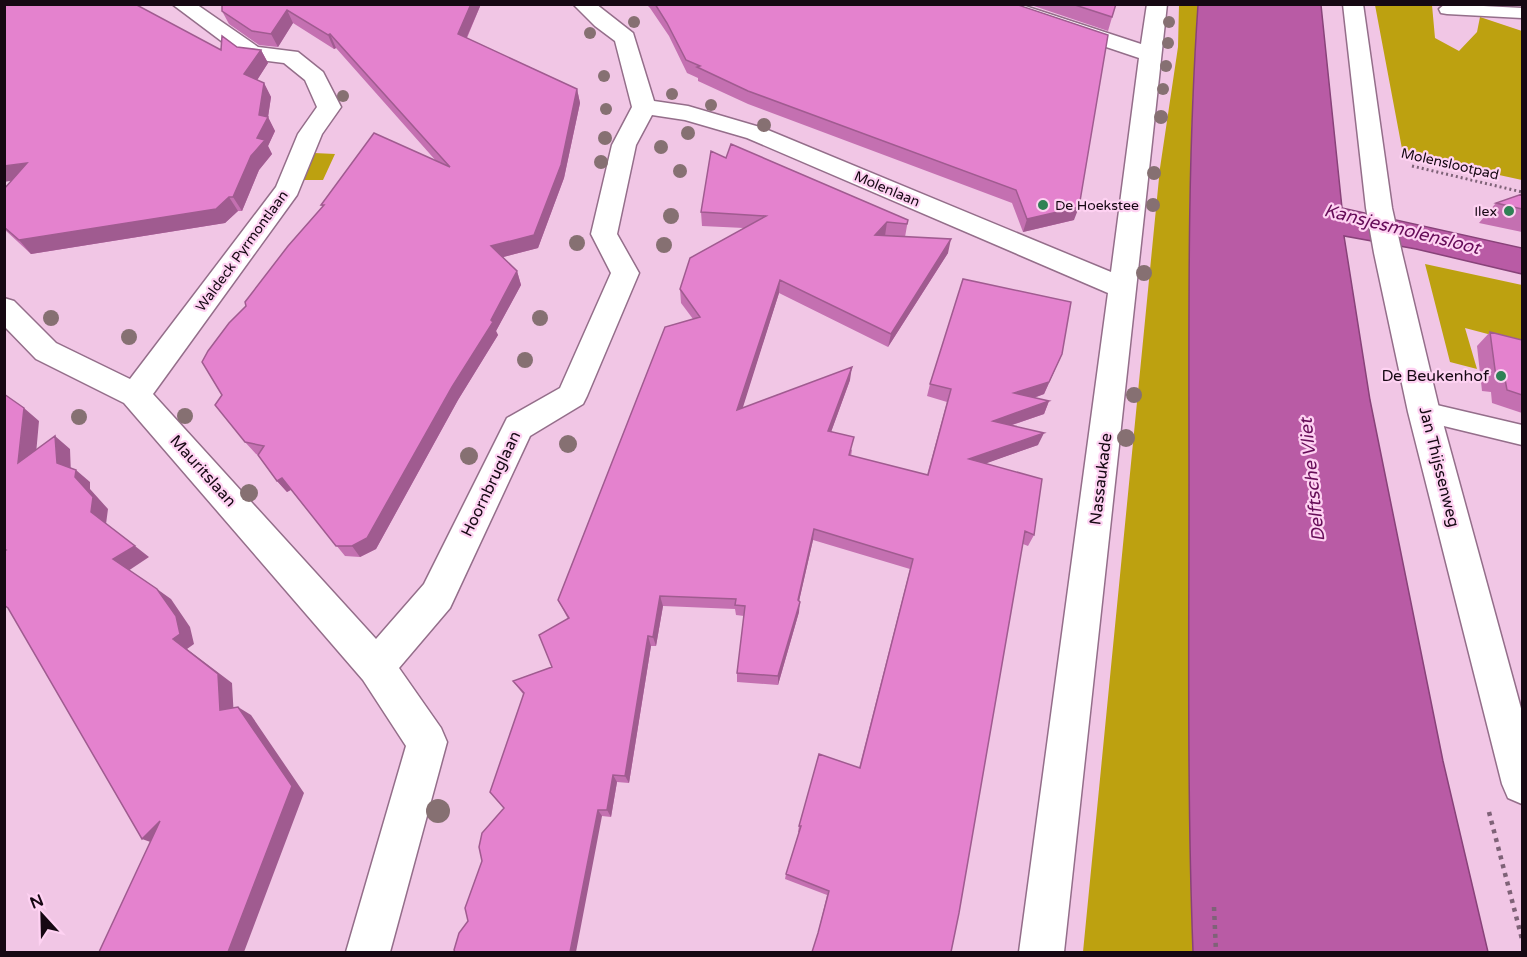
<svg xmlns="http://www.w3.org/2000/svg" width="1527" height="957" viewBox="0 0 1527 957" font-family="'Varela Round',sans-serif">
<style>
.green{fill:#bda110}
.water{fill:#b95ba5;stroke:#884279;stroke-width:1.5}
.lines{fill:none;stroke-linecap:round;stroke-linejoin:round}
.service-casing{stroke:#946e8a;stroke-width:3}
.minor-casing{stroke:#946e8a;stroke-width:3}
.tertiary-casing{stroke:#946e8a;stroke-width:3}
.path-far1{stroke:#7e6277;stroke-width:3;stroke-dasharray:2 3;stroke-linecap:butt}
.path{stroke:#7e6277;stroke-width:4.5;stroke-dasharray:4 5;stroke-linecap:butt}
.service{fill:#fff;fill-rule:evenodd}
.minor{fill:#fff;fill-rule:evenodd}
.tertiary{fill:#fff;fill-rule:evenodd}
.tree{fill:#867072}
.wall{fill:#c470b1}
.shaded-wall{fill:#a05b90}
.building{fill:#e482ce;stroke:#a05b90;stroke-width:1.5}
.poi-dot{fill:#2f8255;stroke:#fed2f2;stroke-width:2}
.labels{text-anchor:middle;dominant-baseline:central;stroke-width:4.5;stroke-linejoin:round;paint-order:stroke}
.far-street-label{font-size:14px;fill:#160813;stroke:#fed2f2}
.far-poi-label{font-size:14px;fill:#160813;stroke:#fed2f2;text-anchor:start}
.poi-label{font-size:16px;fill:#160813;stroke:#fed2f2;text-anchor:end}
.street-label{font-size:16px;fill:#160813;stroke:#fed2f2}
.water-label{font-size:18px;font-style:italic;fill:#660c58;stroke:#fed2f2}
</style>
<rect width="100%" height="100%" fill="#f1c6e5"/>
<path class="green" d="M 1179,5 L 1198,5 C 1187,161 1189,319 1189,476 C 1189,635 1187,794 1193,952 L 1083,952 L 1160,168 L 1178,47 Z
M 1375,5 L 1432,5 L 1435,38 L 1459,51 L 1477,32 L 1480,17 L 1522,31 L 1522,180 L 1403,154 Z
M 314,153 L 335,154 L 323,180 L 302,180 Z
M 1425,264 L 1522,285 L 1522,343 L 1465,328 L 1477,369 L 1450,362 Z"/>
<path class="water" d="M 1198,5 L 1321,5 L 1342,208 L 1522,248 L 1522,274 L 1416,249 L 1344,236 L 1370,400 L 1443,761 L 1488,952 L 1193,952 C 1187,795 1189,638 1189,481 C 1189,322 1187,163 1198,5 Z"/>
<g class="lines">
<g class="service-casing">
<path id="service" d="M 1445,4 L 1522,8 L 1522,18 L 1447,14 L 1441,13 L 1439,9 Z
M 1424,402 L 1522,425 L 1522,445 L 1415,419 L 1411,412 L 1415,405 Z"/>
</g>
<g class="minor-casing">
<path id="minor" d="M 172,4 L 196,4 L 258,47 L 298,52 L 323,72 L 341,107 L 322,134 L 297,195 L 153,394 L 376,639 L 424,584 L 507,418 L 560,388 L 611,273 L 591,234 L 612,145 L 632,107 L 615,41 L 595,26 L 573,4 L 596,4 L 633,33 L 654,101 L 688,106 L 763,128 L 1111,272 L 1139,58 L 990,8 L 987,4 L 1019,4 L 1141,44 L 1147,4 L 1167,4 L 1064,952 L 1019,952 L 1108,293 L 747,138 L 685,120 L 652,115 L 636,145 L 617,234 L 639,273 L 587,396 L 583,404 L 530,436 L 450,608 L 399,668 L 441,728 L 447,742 L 390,952 L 346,952 L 406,746 L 363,680 L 124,403 L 36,359 L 4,326 L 4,298 L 14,301 L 56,343 L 130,379 L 276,187 L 298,134 L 317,107 L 305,80 L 284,63 L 244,58 Z"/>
</g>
<g class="tertiary-casing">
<path id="tertiary" d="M 1343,4 L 1363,4 L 1392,208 L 1402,253 L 1440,412 L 1522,712 L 1522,804 L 1508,798 L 1502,784 L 1408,412 L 1374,253 L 1366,208 Z"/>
</g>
<path class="path-far1" d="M 1412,166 L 1522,192"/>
<path class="path" d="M 1489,812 L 1522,939
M 1214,907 L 1216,952"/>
<use href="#service" class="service"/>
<use href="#minor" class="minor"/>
<use href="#tertiary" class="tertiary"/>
</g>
<g class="tree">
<circle cx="634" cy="22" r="6"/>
<circle cx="1169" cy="22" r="6"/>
<circle cx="590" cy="33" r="6"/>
<circle cx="1168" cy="43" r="6"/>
<circle cx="1166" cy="66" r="6"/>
<circle cx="604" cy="76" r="6"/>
<circle cx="1163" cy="89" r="6"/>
<circle cx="672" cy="94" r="6"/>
<circle cx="343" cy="96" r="6"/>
<circle cx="711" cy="105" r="6"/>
<circle cx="606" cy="109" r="6"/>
<circle cx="1161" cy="117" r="7"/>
<circle cx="764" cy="125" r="7"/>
<circle cx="688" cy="133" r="7"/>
<circle cx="605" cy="138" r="7"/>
<circle cx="661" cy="147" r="7"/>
<circle cx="601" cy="162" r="7"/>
<circle cx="680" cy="171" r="7"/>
<circle cx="1154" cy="173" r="7"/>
<circle cx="1153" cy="205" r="7"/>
<circle cx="671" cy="216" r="8"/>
<circle cx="577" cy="243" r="8"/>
<circle cx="664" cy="245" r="8"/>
<circle cx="1144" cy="273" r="8"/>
<circle cx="51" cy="318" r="8"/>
<circle cx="540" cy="318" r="8"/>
<circle cx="129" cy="337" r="8"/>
<circle cx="525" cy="360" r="8"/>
<circle cx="1134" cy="395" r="8"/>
<circle cx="185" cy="416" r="8"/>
<circle cx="79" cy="417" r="8"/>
<circle cx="1126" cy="438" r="9"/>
<circle cx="568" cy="444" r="9"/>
<circle cx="469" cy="456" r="9"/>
<circle cx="249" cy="493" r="9"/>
<circle cx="438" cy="811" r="12"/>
</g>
<path class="wall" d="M 481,4 L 467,38 L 577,89 L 580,103 L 564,178 L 538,248 L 503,257 L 517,271 L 521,285 L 496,331 L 498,335 L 458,400 L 376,549 L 360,557 L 345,556 L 291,490 L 287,492 L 277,481 L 258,455 L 256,454 L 245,442 L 222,395 L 246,306 L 323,207 L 321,205 L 437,162 L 336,48 L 334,49 L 293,23 L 278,47 L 259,45 L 229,24 L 222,11 Z
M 646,4 L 1015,4 L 1074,220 L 1023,232 L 1012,203 L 748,104 L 698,81 L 698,78 L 687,73 L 669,36 L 650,8 Z
M 1028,4 L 1116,4 L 1108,31 Z
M 237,47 L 261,50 L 268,63 L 257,80 L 264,83 L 271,97 L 268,117 L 275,131 L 268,146 L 272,154 L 259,170 L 242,211 L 238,211 L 225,223 L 31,254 L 4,229 L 4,189 L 221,50 Z
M 726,158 L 908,220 L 905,237 L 948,253 L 888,347 L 779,293 L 742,408 L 850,380 L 831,432 L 852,450 L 851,456 L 927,475 L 947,402 L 927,396 L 930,384 L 1062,354 L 1044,394 L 1034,398 L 1049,401 L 1044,414 L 1012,425 L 1038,445 L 986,463 L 1034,535 L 1028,546 L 1023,544 L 817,937 L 827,895 L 785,879 L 786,874 L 799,832 L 798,832 L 799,826 L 859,768 L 910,569 L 813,540 L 799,601 L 799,612 L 778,685 L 737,682 L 737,673 L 744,616 L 736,615 L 735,609 L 663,606 L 656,646 L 651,646 L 629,783 L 617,782 L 611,817 L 602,816 L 468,921 L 504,808 L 523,694 L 513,681 L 552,667 L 568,619 L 558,600 L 693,319 L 681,303 L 680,289 L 744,228 L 702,226 L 701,212 Z
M 1522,194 L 1522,232 L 1479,223 L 1496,203 Z
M 1490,332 L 1522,340 L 1522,413 L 1492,403 L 1491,392 L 1482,391 L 1477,346 Z"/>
<path class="shaded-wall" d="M 471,4 L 481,4 L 462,48 L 458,34 Z
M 287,10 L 293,23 L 278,47 L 271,34 Z
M 330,34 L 336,48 L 334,49 L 328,35 Z
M 261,50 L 268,63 L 252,88 L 244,74 Z
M 264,83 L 271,97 L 268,117 L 275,131 L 268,146 L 272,154 L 259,170 L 242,211 L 233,197 L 257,138 L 259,115 Z
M 577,89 L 580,103 L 564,178 L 538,248 L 496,259 L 491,246 Z
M 27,163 L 39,176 L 4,182 L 4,166 Z
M 229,197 L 238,211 L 225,223 L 31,254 L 19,240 Z
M 1079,207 L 1074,220 L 1023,232 L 1027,219 Z
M 887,222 L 885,236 L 875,235 Z
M 951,239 L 948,253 L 888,347 L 891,334 Z
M 517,271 L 521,285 L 496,331 L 498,335 L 458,400 L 376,549 L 360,557 L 352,546 L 452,387 Z
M 780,280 L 779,293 L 738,423 L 737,410 Z
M 1062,354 L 1044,394 L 1010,406 L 1014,393 Z
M 852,367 L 850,380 L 827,443 L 828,431 Z
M 1049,401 L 1044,414 L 988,433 L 993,421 Z
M 24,408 L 39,421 L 34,476 L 18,463 Z
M 1044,433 L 1038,445 L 965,471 L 969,459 Z
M 55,436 L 70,449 L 71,475 L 57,463 Z
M 76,470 L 90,482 L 90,489 L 108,509 L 106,524 L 91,512 L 75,477 Z
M 282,478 L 292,489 L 287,492 L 277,481 Z
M 814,529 L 813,540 L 797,610 L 798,600 Z
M 135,546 L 149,557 L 128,571 L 113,559 Z
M 157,589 L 171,599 L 190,627 L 194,644 L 187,649 L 232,683 L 234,719 L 220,710 L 173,639 Z
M 660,596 L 663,606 L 656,646 L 653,637 Z
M 800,602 L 799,612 L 778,685 L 778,676 Z
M 648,636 L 651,646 L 629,783 L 625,776 Z
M 238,707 L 251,715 L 304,793 L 244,952 L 228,952 Z
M 613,775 L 617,782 L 611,817 L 607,810 Z
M 598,810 L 602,816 L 576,952 L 570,952 Z
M 160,821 L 159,845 L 142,839 Z"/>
<path class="building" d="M 4,4 L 135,4 L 221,50 L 222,36 L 237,47 L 261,50 L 244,74 L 264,83 L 259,115 L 268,117 L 257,138 L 265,140 L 251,156 L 233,197 L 229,197 L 216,209 L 19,240 L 4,227 L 4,189 L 27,163 L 4,166 Z
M 222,4 L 471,4 L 458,34 L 577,89 L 561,165 L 534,235 L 491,246 L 517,271 L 491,320 L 493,322 L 452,387 L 367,538 L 352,546 L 336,546 L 282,478 L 277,481 L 258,455 L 264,446 L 245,442 L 215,405 L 222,395 L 202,362 L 208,351 L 229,323 L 246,306 L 245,302 L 288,246 L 324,205 L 321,205 L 374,133 L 450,167 L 330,34 L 328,35 L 287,10 L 271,34 L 252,31 L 222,11 Z
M 655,4 L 1015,4 L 1108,35 L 1079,207 L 1027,219 L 1016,190 L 748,91 L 697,67 L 700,66 L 686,60 L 667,23 Z
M 1072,4 L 1116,4 L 1112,17 Z
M 731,144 L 908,220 L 907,224 L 887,222 L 875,235 L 951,239 L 891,334 L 780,280 L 737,410 L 852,367 L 828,431 L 854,437 L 849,455 L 928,475 L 951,389 L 930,384 L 963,279 L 1071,302 L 1062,354 L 1049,382 L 1014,393 L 1049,401 L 993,421 L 1044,433 L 969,459 L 1042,479 L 1034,535 L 1025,531 L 959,913 L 951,952 L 812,952 L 818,933 L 829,891 L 786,874 L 801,826 L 799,826 L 819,754 L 860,768 L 913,559 L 814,529 L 798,600 L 800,602 L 778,676 L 737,673 L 745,606 L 735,605 L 736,599 L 660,596 L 653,637 L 648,636 L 625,776 L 613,775 L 607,810 L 598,810 L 570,952 L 455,952 L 454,950 L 459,933 L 468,921 L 465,908 L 482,861 L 479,847 L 482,833 L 504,808 L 490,792 L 524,693 L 513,681 L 552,667 L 539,635 L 569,618 L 558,600 L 665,327 L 700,317 L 680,289 L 690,258 L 766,216 L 701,212 L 711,151 L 726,158 Z
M 1522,194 L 1522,209 L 1496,203 Z
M 1490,332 L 1522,340 L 1522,395 L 1507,390 L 1505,379 L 1496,377 Z
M 4,394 L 24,408 L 18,463 L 55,436 L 57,463 L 76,470 L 75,477 L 93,497 L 91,512 L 135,546 L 113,559 L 157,589 L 176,616 L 180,634 L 173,639 L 218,674 L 220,710 L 238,707 L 292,786 L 228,952 L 99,952 L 160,821 L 142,839 L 8,608 L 4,605 L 4,551 L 6,550 L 4,549 Z"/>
<g class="poi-dot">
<circle cx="1043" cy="205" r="6"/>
<circle cx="1509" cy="211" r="6"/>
<circle cx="1501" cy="376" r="6"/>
</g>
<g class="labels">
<g class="far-street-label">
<text transform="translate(1450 164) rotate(13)">Molenslootpad</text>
<text transform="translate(887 189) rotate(23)">Molenlaan</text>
<text transform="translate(242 251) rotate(-54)">Waldeck Pyrmontlaan</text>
</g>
<g class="far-poi-label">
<text x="1055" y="205">De Hoekstee</text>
<text x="1497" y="211" text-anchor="end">Ilex</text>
</g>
<g class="poi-label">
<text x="1489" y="376">De Beukenhof</text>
</g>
<g class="street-label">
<text transform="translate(1439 467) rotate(76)">Jan Thijssenweg</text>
<text transform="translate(203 471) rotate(48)">Mauritslaan</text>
<text transform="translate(1101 479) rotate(-83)">Nassaukade</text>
<text transform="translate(491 484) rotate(-64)">Hoornbruglaan</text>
</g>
<g class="water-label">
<text transform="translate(1402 229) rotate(14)">Kansjesmolensloot</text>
<text transform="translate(1312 480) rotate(-96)">Delftsche Vliet</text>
</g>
</g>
<rect width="1527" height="957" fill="none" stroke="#160813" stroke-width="12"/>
<g transform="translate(42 915) rotate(338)" stroke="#fed2f2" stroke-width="4.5" paint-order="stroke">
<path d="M0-4.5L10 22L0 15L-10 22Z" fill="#160813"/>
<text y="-9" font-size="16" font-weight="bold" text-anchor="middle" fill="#160813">N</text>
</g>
</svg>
